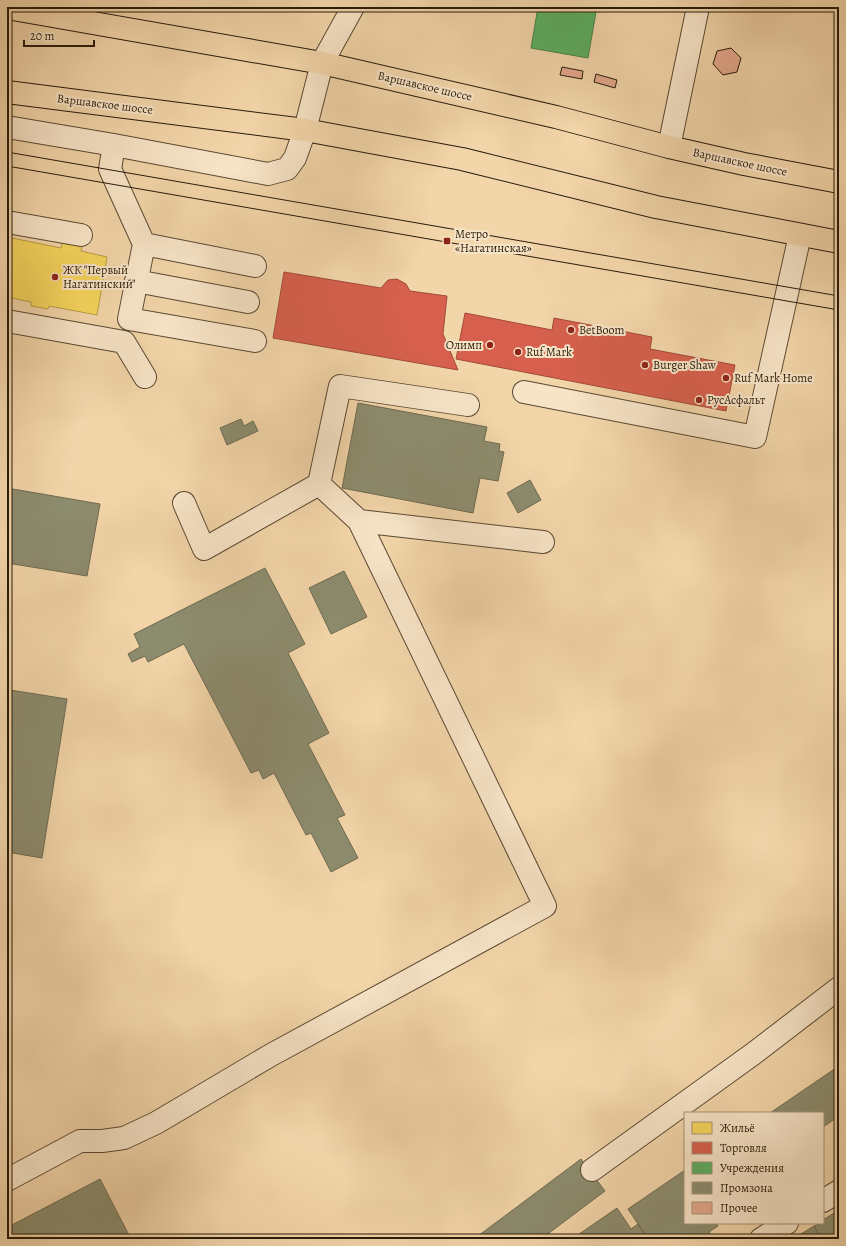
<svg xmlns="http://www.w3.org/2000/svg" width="846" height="1246" viewBox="0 0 846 1246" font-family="Alegreya,serif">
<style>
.homes{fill:#f6d55c;stroke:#b89d44}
.shops{fill:#d6604d;stroke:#a24b39}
.public{fill:#5aae61;stroke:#4b8247}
.industry{fill:#8c8c6e;stroke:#6e6a50}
.building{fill:#e3a78c;stroke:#281b0b}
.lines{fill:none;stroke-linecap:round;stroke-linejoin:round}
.minor-casing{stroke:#5a4a32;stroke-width:24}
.major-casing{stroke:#281b0b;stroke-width:24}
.minor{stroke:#f7e4c7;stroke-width:22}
.major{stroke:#f2d5a9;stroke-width:22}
.tram{stroke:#281b0b;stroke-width:1}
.poi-dot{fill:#8f2418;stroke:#f7e4c7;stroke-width:1.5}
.labels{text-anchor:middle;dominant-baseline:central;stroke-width:4;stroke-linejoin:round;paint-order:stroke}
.street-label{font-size:12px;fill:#281b0b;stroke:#f7e4c7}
.poi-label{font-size:12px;fill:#281b0b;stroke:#f7e4c7;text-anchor:start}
</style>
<rect width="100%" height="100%" fill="#f2d5a9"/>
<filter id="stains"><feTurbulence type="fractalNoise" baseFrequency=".005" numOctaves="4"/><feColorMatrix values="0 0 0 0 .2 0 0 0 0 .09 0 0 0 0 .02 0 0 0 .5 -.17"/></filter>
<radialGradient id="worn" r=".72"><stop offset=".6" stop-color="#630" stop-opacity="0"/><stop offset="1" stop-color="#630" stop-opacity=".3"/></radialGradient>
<path class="homes" d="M 64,233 L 83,237 L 81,251 L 107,257 L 97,315 L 49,306 L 48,309 L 31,306 L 31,302 L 7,297 L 7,237 L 61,248 Z"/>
<path class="shops" d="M 284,272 L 381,288 L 388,280 L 397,279 L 406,284 L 410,291 L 447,296 L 443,334 L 458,370 L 273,338 Z
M 465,313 L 552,330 L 554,318 L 652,337 L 650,349 L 735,365 L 726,411 L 456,359 Z"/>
<path class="public" d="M 538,7 L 565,7 L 596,12 L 588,58 L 531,48 Z"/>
<path class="industry" d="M 358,403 L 487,427 L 484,441 L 500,444 L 499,451 L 504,452 L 498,481 L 480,478 L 473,513 L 342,488 Z
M 241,419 L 244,426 L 253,421 L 258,431 L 227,445 L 220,428 Z
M 530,480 L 541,500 L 518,513 L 507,493 Z
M 7,488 L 100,504 L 87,576 L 7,563 Z
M 265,568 L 305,644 L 288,653 L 329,733 L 308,744 L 345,815 L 337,818 L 358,858 L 331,872 L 311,833 L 306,835 L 274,773 L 263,779 L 259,770 L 251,773 L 184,644 L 148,662 L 145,656 L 132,662 L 128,654 L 140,647 L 134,634 Z
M 344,571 L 367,617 L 331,634 L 309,588 Z
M 10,690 L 67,699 L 42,858 L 7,852 L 7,711 Z
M 839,1066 L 839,1116 L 823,1127 L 823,1113 L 770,1113 Z
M 581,1159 L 605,1191 L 541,1239 L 474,1239 Z
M 685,1170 L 685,1223 L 716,1223 L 718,1226 L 709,1232 L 714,1239 L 648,1239 L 628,1209 Z
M 100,1179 L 131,1239 L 7,1239 L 7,1230 L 11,1228 L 10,1226 Z
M 617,1208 L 631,1229 L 638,1224 L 648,1239 L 572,1239 Z
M 839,1210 L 839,1239 L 822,1239 L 814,1226 L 823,1223 L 823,1220 Z
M 814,1226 L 822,1239 L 793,1239 Z"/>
<path class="building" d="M 731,48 L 741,58 L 737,72 L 723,75 L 713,64 L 717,51 Z
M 562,67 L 583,71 L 582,79 L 560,75 Z
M 596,74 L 617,80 L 615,88 L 594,82 Z"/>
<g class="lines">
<g class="minor-casing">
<path id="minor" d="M 7,127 L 114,145 L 268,174 L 287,169 L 295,158 L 305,130 L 322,63 L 353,7
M 114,145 L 110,169 L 144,244 L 129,319 L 255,341
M 669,147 L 698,7
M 7,222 L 81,235
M 144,244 L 255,266
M 136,281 L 248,302
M 7,321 L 124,342 L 145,377
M 524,392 L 755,437 L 800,235
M 184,503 L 204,549 L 319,484 L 340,386 L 468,405
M 359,521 L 543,542
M 592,1170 L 753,1054 L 839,988
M 7,1180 L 80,1141 L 102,1141 L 124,1138 L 156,1123 L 271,1055 L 545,906 L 359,521 L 319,484
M 823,1201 L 839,1191
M 761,1239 L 787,1223"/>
</g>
<g class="major-casing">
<path id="major" d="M 7,8 L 322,63 L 556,117 L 669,147 L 744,164 L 839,182
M 7,92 L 305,130 L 462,159 L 656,207 L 839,242"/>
</g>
<use href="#minor" class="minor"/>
<use href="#major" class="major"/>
<path class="tram" d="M 7,152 L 839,296
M 7,166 L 839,310"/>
</g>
<g class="poi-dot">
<rect x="443" y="237" width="8" height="8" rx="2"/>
<circle cx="55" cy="277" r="4"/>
<circle cx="571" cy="330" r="4"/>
<circle cx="490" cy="345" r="4"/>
<circle cx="518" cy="352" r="4"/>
<circle cx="645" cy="365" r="4"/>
<circle cx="726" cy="378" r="4"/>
<circle cx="699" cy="400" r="4"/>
</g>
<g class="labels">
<g class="street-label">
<text transform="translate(425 86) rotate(13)">Варшавское шоссе</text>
<text transform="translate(105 104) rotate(7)">Варшавское шоссе</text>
<text transform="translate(740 162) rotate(12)">Варшавское шоссе</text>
</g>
<g class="poi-label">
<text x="455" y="234">Метро<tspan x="455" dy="14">«Нагатинская»</tspan></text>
<text x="63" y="270">ЖК "Первый<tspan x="63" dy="14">Нагатинский"</tspan></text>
<text x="579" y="330">BetBoom</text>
<text x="482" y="345" text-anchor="end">Олимп</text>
<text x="526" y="352">Ruf Mark</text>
<text x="653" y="365">Burger Shaw</text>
<text x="734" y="378">Ruf Mark Home</text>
<text x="707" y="400">РусАсфальт</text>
</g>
</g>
<rect width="846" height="1246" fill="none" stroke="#f2d5a9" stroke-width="24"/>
<rect x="8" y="8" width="830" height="1230" fill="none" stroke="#281b0b" stroke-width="2"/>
<rect x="12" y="12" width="822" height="1222" fill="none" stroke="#281b0b"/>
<rect x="684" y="1112" width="140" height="112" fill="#f7e4c7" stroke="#a4947c"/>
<rect x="692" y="1122" width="20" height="12" fill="#f6d55c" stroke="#a4947c"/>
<text x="720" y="1132" font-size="12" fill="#281b0b">Жильё</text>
<rect x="692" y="1142" width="20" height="12" fill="#d6604d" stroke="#a4947c"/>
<text x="720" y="1152" font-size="12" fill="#281b0b">Торговля</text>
<rect x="692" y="1162" width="20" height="12" fill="#5aae61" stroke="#a4947c"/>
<text x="720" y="1172" font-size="12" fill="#281b0b">Учреждения</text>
<rect x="692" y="1182" width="20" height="12" fill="#8c8c6e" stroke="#a4947c"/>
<text x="720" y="1192" font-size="12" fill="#281b0b">Промзона</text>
<rect x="692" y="1202" width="20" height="12" fill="#e3a78c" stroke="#a4947c"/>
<text x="720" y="1212" font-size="12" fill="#281b0b">Прочее</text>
<path d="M24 40v6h70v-6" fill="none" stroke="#281b0b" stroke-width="2"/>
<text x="30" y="40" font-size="12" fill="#281b0b" stroke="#f7e4c7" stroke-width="3" paint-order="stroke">20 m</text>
<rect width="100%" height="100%" filter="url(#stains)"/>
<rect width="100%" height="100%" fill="url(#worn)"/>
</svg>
